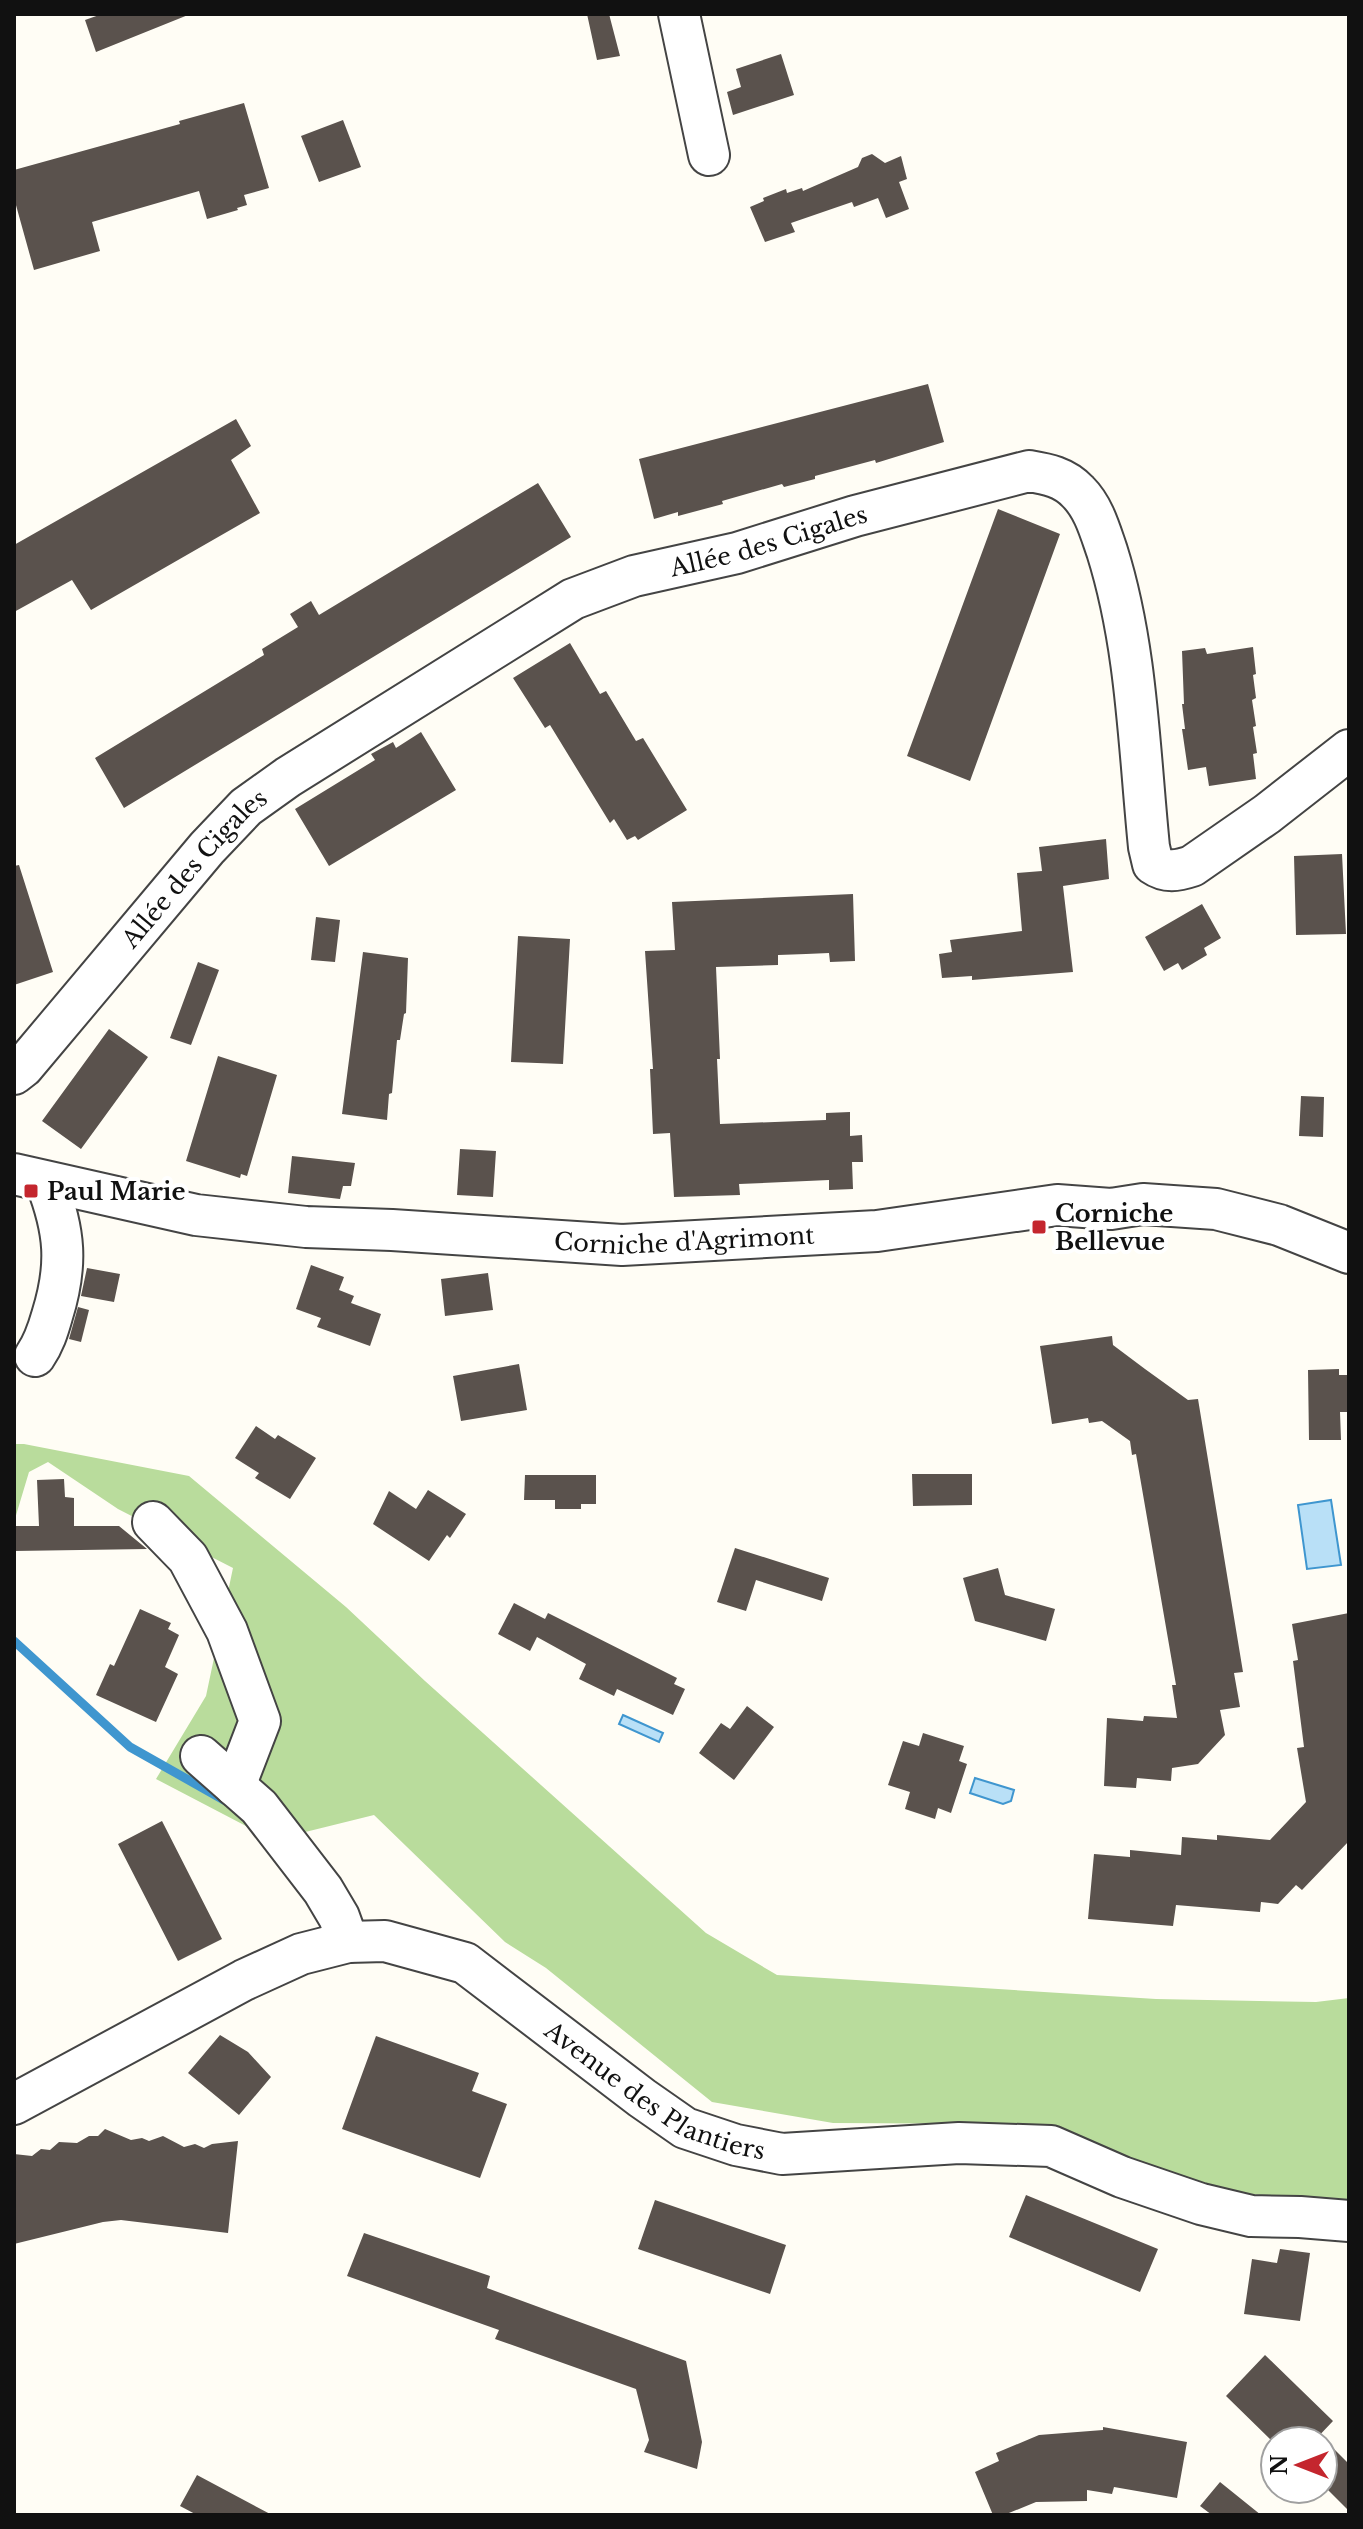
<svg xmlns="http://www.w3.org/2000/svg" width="1363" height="2529" viewBox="0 0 1363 2529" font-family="'Libre Baskerville',serif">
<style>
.forest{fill:#b9dc9c}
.water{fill:#b9e0f7;stroke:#3f96cf;stroke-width:2}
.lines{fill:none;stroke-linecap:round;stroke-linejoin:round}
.stream{stroke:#3f96cf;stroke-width:9}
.building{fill:#5a524d}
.minor-casing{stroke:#444;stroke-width:44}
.minor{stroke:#fff;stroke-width:40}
.poi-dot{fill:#c4262e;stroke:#fff;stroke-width:3}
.labels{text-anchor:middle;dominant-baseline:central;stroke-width:8;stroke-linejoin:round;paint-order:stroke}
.street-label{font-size:24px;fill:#111;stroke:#fff}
.poi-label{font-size:24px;font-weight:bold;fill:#111;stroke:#fff;text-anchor:start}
</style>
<rect width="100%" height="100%" fill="#fffdf5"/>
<path class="forest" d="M 14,1444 L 24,1444 L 189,1476 L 346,1607 L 425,1681 L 706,1933 L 777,1975 L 1156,1999 L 1316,2002 L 1349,1998 L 1349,2201 L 1291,2199 L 1228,2191 L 1029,2124 L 833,2123 L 712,2102 L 546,1968 L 505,1942 L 374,1815 L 273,1840 L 156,1779 L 206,1696 L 233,1568 L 118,1509 L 48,1462 L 29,1472 L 14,1522 Z"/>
<path class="water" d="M 1331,1500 L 1341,1565 L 1307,1569 L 1298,1505 Z
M 623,1715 L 663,1733 L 659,1742 L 619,1724 Z
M 975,1778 L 1014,1790 L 1011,1801 L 1003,1804 L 970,1793 Z"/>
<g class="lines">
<path class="stream" d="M 14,1641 L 130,1747 L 224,1800"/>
</g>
<path class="building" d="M 102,14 L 187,14 L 188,15 L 96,52 L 85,20 Z
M 587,14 L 609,14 L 620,56 L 597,60 Z
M 781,54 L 794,95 L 733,115 L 727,92 L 741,87 L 736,69 Z
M 244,103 L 269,188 L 244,195 L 247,205 L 237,208 L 238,210 L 207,219 L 199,191 L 92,222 L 100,251 L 34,270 L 14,198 L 14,170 L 180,124 L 179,121 Z
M 343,120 L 361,167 L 319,182 L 301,136 Z
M 872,154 L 885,163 L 901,156 L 907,179 L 899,182 L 909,209 L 886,218 L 878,198 L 854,207 L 852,202 L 791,223 L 795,232 L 765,242 L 750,207 L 764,201 L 763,198 L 786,189 L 787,193 L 802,188 L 803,191 L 858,167 L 862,158 Z
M 928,384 L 944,442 L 876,463 L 875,460 L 815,476 L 815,479 L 784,487 L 782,484 L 722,501 L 723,504 L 678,516 L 678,512 L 654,519 L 639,459 Z
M 236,419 L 251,446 L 231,460 L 260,513 L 91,610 L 72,580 L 14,612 L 14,545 Z
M 538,483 L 571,537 L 124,808 L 95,758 L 264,655 L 262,649 L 298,627 L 290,614 L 311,601 L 319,615 Z
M 998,509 L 1060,534 L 970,781 L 907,756 Z
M 570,643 L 600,694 L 606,691 L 636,741 L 643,738 L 687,810 L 638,840 L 635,836 L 627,840 L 614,819 L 610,823 L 550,725 L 545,728 L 513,678 Z
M 1253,647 L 1256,674 L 1253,675 L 1256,698 L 1252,700 L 1256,726 L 1253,727 L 1257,753 L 1253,754 L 1256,779 L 1209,786 L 1206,767 L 1188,770 L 1182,729 L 1185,729 L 1182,704 L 1184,704 L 1182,651 L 1205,648 L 1207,654 Z
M 421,732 L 456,790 L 329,866 L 295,809 L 375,760 L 371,754 L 393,742 L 396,748 Z
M 1106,839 L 1109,879 L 1063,886 L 1073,972 L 972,980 L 972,976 L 942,978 L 939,954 L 952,952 L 950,940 L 1022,931 L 1017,873 L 1042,871 L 1039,847 Z
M 1342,854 L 1346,934 L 1296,935 L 1294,856 Z
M 19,865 L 53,972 L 14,985 L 14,866 Z
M 853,894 L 855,961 L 830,962 L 829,953 L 806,954 L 778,955 L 778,965 L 716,967 L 720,1059 L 717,1059 L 720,1124 L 826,1120 L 826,1113 L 850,1112 L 850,1136 L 862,1135 L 863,1162 L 852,1162 L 853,1189 L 829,1190 L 829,1180 L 739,1184 L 740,1195 L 674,1197 L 670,1133 L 653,1134 L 650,1069 L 653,1069 L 645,951 L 675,950 L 672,902 Z
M 1202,904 L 1221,938 L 1204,948 L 1207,955 L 1182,970 L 1178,963 L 1164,971 L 1145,937 Z
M 316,917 L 340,920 L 335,962 L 311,960 Z
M 518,936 L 570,939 L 563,1064 L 511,1062 Z
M 363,952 L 408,958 L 406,1013 L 404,1014 L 400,1040 L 397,1040 L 392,1093 L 389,1094 L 387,1120 L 342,1114 Z
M 198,962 L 219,970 L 191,1045 L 170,1038 Z
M 109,1029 L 148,1057 L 81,1149 L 42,1121 Z
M 218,1056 L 277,1075 L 247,1176 L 241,1174 L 240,1178 L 186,1161 Z
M 1301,1096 L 1324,1097 L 1323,1137 L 1299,1136 Z
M 460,1149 L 496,1151 L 493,1197 L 457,1195 Z
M 292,1156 L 355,1163 L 351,1186 L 343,1186 L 340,1199 L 288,1193 Z
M 311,1265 L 344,1277 L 339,1290 L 354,1296 L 351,1303 L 381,1314 L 370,1346 L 317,1327 L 321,1318 L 296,1309 Z
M 87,1268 L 120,1274 L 114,1302 L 81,1296 Z
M 488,1273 L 493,1310 L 445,1316 L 441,1279 Z
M 78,1307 L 89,1310 L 81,1342 L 69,1339 Z
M 1112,1336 L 1113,1345 L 1145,1369 L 1188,1400 L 1198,1399 L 1243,1672 L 1234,1673 L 1240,1707 L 1220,1710 L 1225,1735 L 1198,1764 L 1172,1768 L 1171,1781 L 1137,1778 L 1136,1788 L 1104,1786 L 1107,1718 L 1143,1721 L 1144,1716 L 1177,1718 L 1172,1685 L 1176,1685 L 1136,1454 L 1132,1455 L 1130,1441 L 1102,1421 L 1089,1423 L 1088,1418 L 1052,1424 L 1040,1346 Z
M 519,1364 L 527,1410 L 461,1421 L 453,1376 Z
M 1339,1369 L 1339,1375 L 1349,1375 L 1349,1412 L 1340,1412 L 1341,1440 L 1309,1440 L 1308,1370 Z
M 256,1426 L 275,1439 L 278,1435 L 316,1458 L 290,1499 L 255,1478 L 259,1473 L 235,1458 Z
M 912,1474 L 972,1474 L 972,1505 L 913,1506 Z
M 525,1475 L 596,1475 L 596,1504 L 581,1504 L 581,1509 L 555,1509 L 555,1500 L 524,1500 Z
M 64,1479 L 65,1497 L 74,1498 L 74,1526 L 119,1526 L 147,1549 L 14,1551 L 14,1526 L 39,1526 L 37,1480 Z
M 428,1490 L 466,1514 L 450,1538 L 447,1535 L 429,1561 L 373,1524 L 389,1491 L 416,1509 Z
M 735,1548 L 829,1578 L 822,1601 L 756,1580 L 746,1611 L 717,1602 Z
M 998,1568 L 1005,1595 L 1055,1609 L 1046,1641 L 975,1621 L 963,1578 Z
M 514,1603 L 545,1619 L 548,1613 L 677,1678 L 674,1684 L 685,1689 L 673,1715 L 617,1689 L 614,1696 L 579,1679 L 586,1664 L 537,1637 L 530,1651 L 498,1634 Z
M 140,1609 L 171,1623 L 168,1629 L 179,1635 L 165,1667 L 178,1674 L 156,1722 L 96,1695 L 110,1664 L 114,1666 Z
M 1349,1613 L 1349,1841 L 1302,1890 L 1296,1885 L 1278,1904 L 1261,1902 L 1260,1912 L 1176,1905 L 1173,1926 L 1088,1919 L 1094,1854 L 1130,1857 L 1130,1850 L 1181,1855 L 1182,1837 L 1217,1840 L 1217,1835 L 1270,1840 L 1306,1802 L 1297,1748 L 1304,1747 L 1293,1661 L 1298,1660 L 1292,1624 Z
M 747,1706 L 774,1727 L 734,1780 L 699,1753 L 721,1723 L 730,1729 Z
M 923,1733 L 964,1746 L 959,1761 L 967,1764 L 951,1813 L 938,1808 L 935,1819 L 905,1809 L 910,1792 L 888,1785 L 903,1741 L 919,1746 Z
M 162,1821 L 222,1939 L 178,1961 L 118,1844 Z
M 220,2035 L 248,2052 L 271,2077 L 239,2115 L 188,2073 Z
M 376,2036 L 479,2073 L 472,2091 L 507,2104 L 480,2178 L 342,2129 Z
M 105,2129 L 131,2140 L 142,2138 L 149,2141 L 163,2136 L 184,2147 L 195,2144 L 204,2148 L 212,2144 L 238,2141 L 228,2233 L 121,2220 L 103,2222 L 14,2244 L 14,2154 L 32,2156 L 41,2149 L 50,2150 L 59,2142 L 77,2143 L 89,2136 L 98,2136 Z
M 1026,2195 L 1158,2249 L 1140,2292 L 1009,2237 Z
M 655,2200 L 786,2245 L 770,2294 L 638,2249 Z
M 364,2233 L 490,2276 L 487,2288 L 686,2361 L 702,2442 L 697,2469 L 644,2452 L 649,2440 L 636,2389 L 495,2339 L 499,2330 L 347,2276 Z
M 1280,2249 L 1310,2253 L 1300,2321 L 1244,2314 L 1252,2259 L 1277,2263 Z
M 1265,2355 L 1333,2421 L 1314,2441 L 1272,2441 L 1226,2396 Z
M 1103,2427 L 1187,2442 L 1177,2498 L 1114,2487 L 1112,2494 L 1087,2490 L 1087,2501 L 1036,2502 L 1004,2515 L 993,2515 L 975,2472 L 999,2461 L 996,2453 L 1039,2435 L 1103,2430 Z
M 1323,2438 L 1349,2464 L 1349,2511 L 1323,2485 Z
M 197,2475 L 272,2515 L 197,2515 L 180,2506 Z
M 1220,2482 L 1261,2515 L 1212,2515 L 1200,2506 Z"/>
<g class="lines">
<g class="minor-casing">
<g id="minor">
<path d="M 679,14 L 709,155"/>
<path id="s1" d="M 14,1074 L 23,1067 L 207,848 L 246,807 L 288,777 L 573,599 L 634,576 L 737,553 L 855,516 L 1029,471 C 1047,474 1064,477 1078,492 C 1094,508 1100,531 1107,551 C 1137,646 1139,748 1149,847 L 1153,864 C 1166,873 1177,871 1192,866 L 1267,814 L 1349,750"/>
<path id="s2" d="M 14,1174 L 196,1215 L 306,1227 L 392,1230 L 622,1245 L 877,1231 L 1057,1205 L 1111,1209 L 1143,1204 L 1216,1209 L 1279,1225 L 1349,1253"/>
<path d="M 35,1356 C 44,1343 48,1330 52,1316 C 68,1265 65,1231 46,1182"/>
<path d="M 153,1522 L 188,1558 L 227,1631 L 260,1721 L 235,1786"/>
<path d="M 201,1756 L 259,1807 L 323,1890 L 339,1917 L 348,1942"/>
<path id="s3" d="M 14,2104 L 244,1980 L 301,1954 L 348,1942 L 385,1941 L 465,1963 L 642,2098 L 685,2128 L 736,2145 L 782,2154 L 959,2143 L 1051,2146 L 1122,2177 L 1201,2204 L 1251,2216 L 1300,2217 L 1349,2221"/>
</g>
</g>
<use href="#minor" class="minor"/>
</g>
<g class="poi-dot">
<rect x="23" y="1183" width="16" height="16" rx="4"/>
<rect x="1031" y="1219" width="16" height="16" rx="4"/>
</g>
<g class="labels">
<g class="street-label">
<text stroke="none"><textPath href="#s1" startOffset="946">Allée des Cigales</textPath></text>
<text stroke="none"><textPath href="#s1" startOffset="274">Allée des Cigales</textPath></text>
<text stroke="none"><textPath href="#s2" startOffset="676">Corniche d'Agrimont</textPath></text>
<text stroke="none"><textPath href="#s3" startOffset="724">Avenue des Plantiers</textPath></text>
</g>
<g class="poi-label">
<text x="47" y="1191">Paul Marie</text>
<text x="1055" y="1213">Corniche<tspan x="1055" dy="28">Bellevue</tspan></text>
</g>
</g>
<rect width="1363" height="2529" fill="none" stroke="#111111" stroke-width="32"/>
<g transform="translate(1299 2465) rotate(270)"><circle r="38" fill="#ffffff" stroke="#a0a0a0" stroke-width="2"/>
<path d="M0-6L14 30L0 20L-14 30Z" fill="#c4262e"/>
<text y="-12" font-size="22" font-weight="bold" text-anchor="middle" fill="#111111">N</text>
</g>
</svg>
